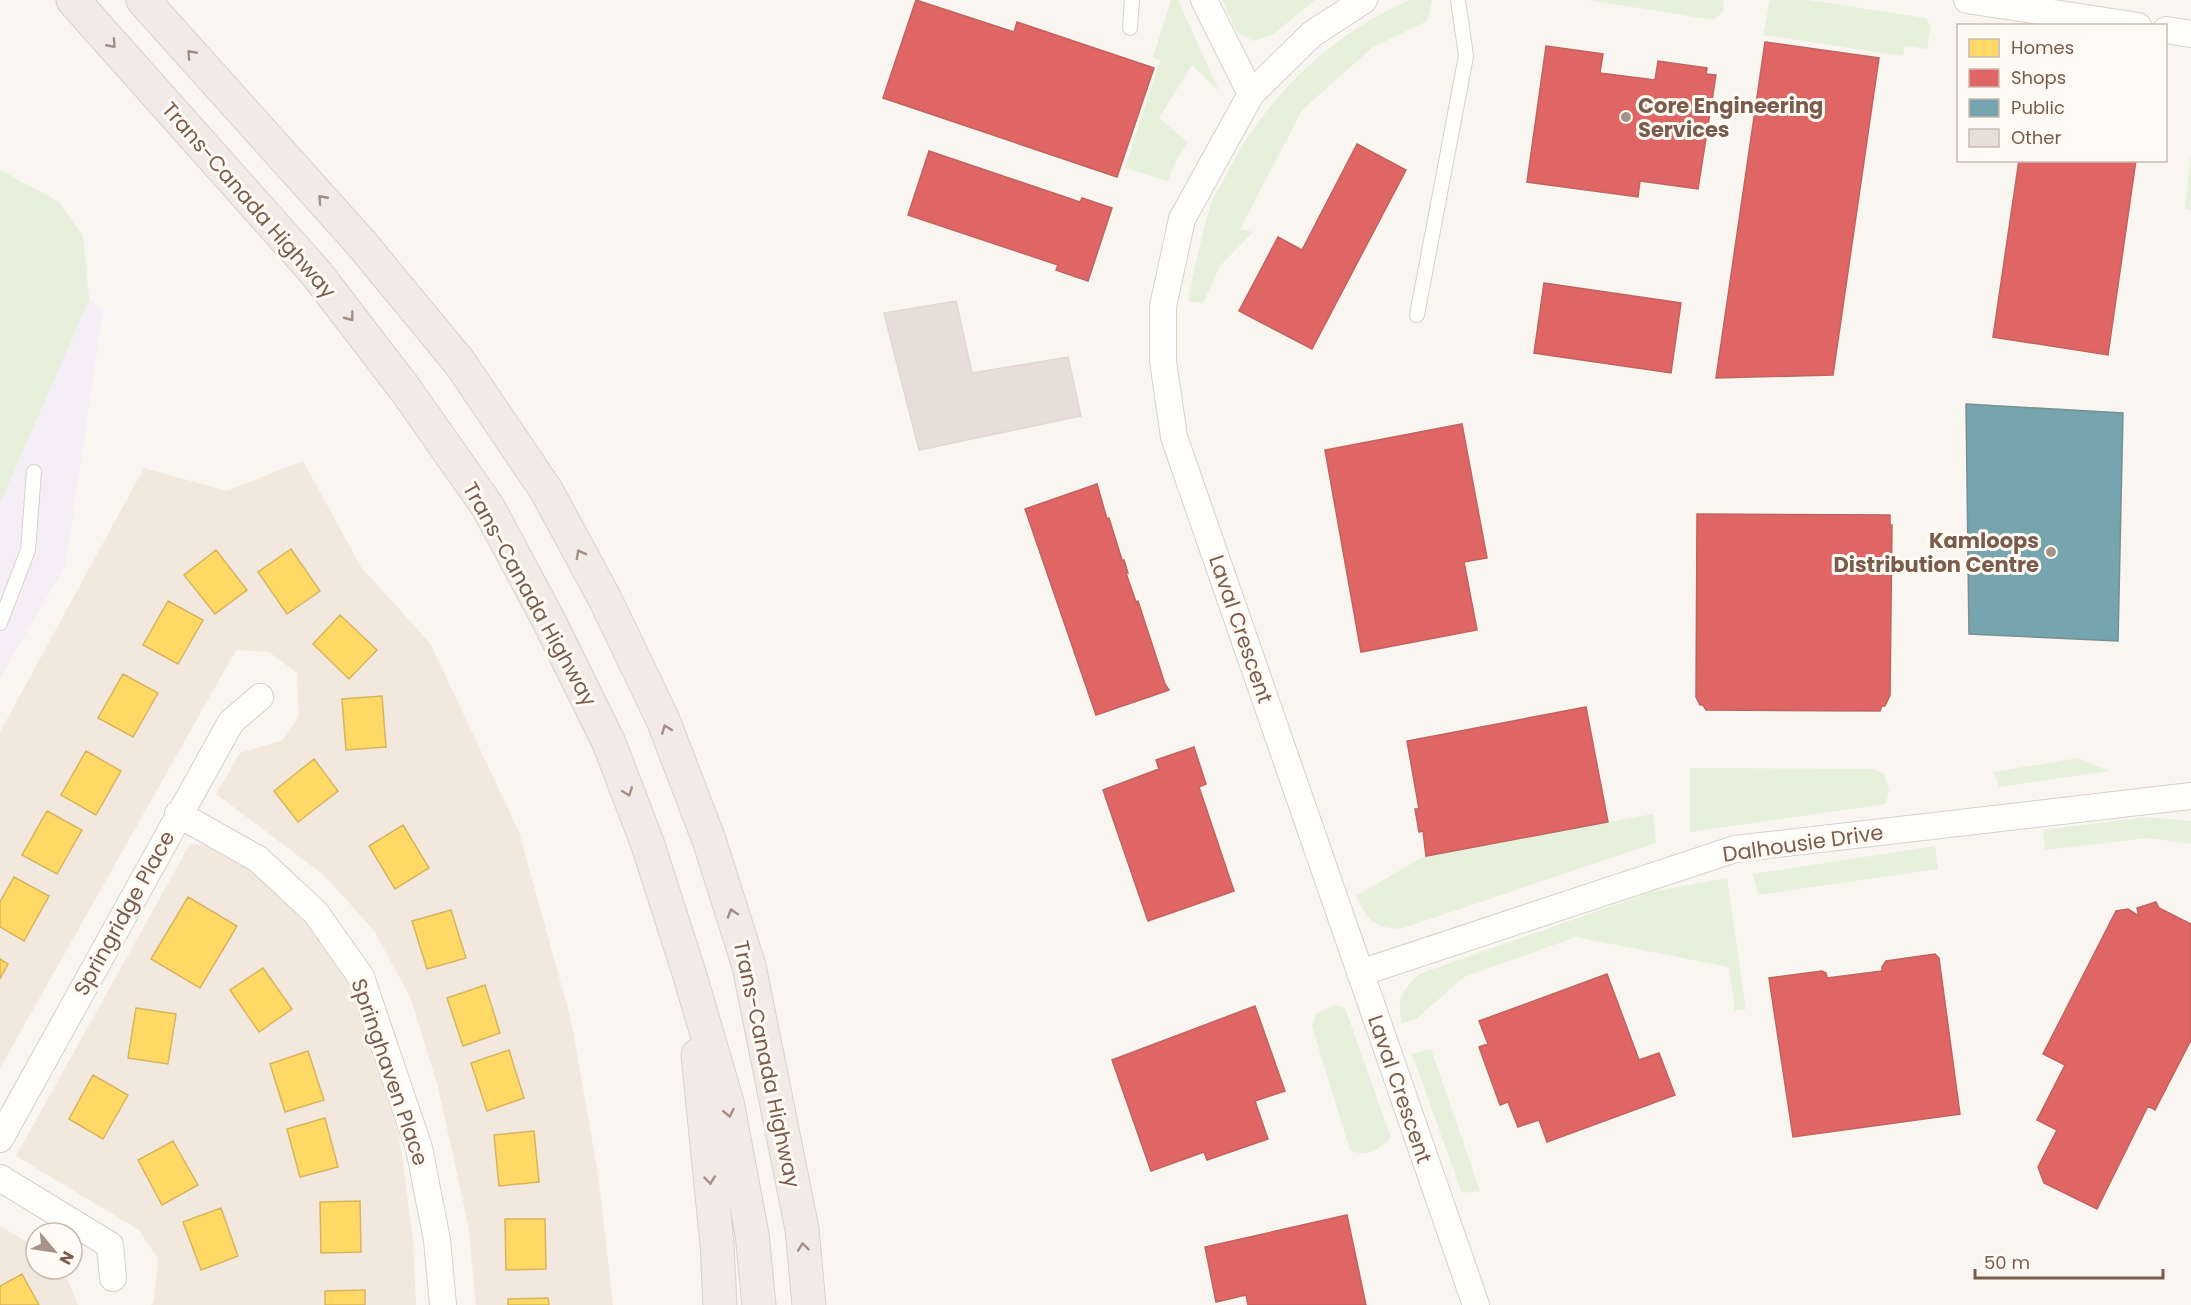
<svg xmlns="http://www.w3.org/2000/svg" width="2191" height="1305" viewBox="0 0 2191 1305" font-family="Poppins,sans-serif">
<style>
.residential{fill:#f2e8de}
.education{fill:#f6eef6}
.green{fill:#e7f0db}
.homes{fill:#ffd966;stroke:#d7b45e;stroke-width:1.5}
.shops{fill:#e06666;stroke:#c1635e;stroke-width:1.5}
.public{fill:#76a5af;stroke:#778f92;stroke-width:1.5}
.building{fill:#e6ded7;stroke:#e2d8d2;stroke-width:1.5}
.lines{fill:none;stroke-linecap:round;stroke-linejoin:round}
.lane-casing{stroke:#d7d1cb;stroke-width:16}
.street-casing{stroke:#d7d1cb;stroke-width:28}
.highway-casing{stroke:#dad1cc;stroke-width:35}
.lane{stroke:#fefefd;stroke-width:14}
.street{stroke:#fefefd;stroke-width:26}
.highway{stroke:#f2eae7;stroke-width:33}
.oneway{stroke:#a48e83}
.poi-dot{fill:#a69286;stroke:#fffaf3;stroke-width:2}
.labels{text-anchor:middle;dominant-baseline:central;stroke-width:6;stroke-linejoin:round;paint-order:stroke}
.poi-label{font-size:21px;font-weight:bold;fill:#7a5c4d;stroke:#fffaf3;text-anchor:start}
.street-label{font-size:21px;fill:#7a5c4d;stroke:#fffaf3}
</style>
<rect width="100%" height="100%" fill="#f9f5f0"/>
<path class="residential" d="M 303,461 L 361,567 L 430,643 L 519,832 L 571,1020 L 598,1174 L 613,1305 L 476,1305 L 468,1224 L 438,1087 L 411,999 L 375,932 L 325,876 L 216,794 L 240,753 L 283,740 L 299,716 L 297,673 L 269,652 L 236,650 L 0,1068 L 0,732 L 144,468 L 227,491 Z
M 190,844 L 225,848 L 282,892 L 343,961 L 395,1105 L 413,1239 L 416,1305 L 151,1305 L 154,1302 L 158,1259 L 139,1230 L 16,1156 Z
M 0,1226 L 36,1247 L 36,1269 L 60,1269 L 66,1276 L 78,1305 L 0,1305 Z"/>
<path class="education" d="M 0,170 L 59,202 L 83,236 L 89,300 L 103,310 L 66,564 L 0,678 Z"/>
<path class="green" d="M 1171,0 L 1178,0 L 1219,91 L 1192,65 L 1159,118 L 1188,142 L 1175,162 L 1168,181 L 1125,168 L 1160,61 L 1153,57 Z
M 1222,0 L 1315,0 L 1272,35 L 1253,41 L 1237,32 Z
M 1410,0 L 1432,0 L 1427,21 L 1373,47 L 1302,110 L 1240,229 L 1253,232 L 1220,266 L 1203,303 L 1188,301 C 1195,269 1201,235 1211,204 C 1215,193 1223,182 1228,171 C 1269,94 1330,35 1410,0 Z
M 1588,0 L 1723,0 L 1724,10 L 1714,20 Z
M 1770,0 L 1809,0 L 1926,18 L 1931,27 L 1927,49 L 1905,46 L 1903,56 L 1763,35 Z
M 2191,152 L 2191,210 L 2185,209 Z
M 0,170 L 59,202 L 83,236 L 89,300 L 0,503 Z
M 2078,758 L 2109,771 L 1999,787 L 1994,772 Z
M 1690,768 L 1873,769 L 1884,774 L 1889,790 L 1886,804 L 1690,832 Z
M 1653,814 L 1656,843 L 1400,929 C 1372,927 1368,920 1356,896 L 1423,857 Z
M 2146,817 L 2191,821 L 2191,844 L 2148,838 L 2045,850 L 2043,830 Z
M 1935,846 L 1938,869 L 1758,895 L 1753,874 Z
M 1727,878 L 1746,1009 L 1735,1011 L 1729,967 L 1576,937 L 1464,977 L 1416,1019 L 1402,1023 C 1396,998 1402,991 1419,974 L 1651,892 Z
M 1334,1005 L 1345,1008 L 1391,1138 C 1377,1150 1368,1158 1350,1150 L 1312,1026 L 1316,1014 Z
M 1431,1049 L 1480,1191 L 1462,1193 L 1412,1054 Z"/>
<path class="homes" d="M 291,549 L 320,591 L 287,614 L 258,572 Z
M 216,550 L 247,590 L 215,614 L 184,575 Z
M 168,601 L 203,620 L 178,664 L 143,645 Z
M 340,615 L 377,650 L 349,679 L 313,644 Z
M 123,674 L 158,693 L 133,737 L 98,718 Z
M 382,696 L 386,747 L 346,750 L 342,699 Z
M 86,751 L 121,771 L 96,815 L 61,795 Z
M 314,759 L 338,791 L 298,822 L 274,791 Z
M 47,811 L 82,830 L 57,874 L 22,855 Z
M 403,825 L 429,868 L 395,889 L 369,846 Z
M 14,877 L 49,896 L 24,941 L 0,927 L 0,902 Z
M 188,897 L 237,926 L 200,988 L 151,959 Z
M 451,910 L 466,958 L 427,969 L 412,921 Z
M 0,959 L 8,964 L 0,979 Z
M 263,968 L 292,1009 L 259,1032 L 230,990 Z
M 485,985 L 500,1033 L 463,1046 L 447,998 Z
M 136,1008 L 176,1014 L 168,1064 L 128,1058 Z
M 509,1050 L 524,1098 L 487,1111 L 471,1063 Z
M 308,1051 L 324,1100 L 285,1112 L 270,1064 Z
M 93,1075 L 128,1095 L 103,1139 L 69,1119 Z
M 325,1118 L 338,1167 L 300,1177 L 287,1129 Z
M 534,1131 L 539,1182 L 499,1186 L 494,1135 Z
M 173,1141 L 198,1185 L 162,1205 L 138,1160 Z
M 360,1201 L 361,1252 L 321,1253 L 320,1202 Z
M 221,1208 L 238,1256 L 201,1270 L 183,1222 Z
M 505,1219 L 545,1219 L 546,1269 L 506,1270 Z
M 22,1274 L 39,1305 L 0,1305 L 0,1286 Z
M 365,1290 L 365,1305 L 325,1305 L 325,1291 Z
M 548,1298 L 549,1305 L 508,1305 L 508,1299 Z"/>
<path class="shops" d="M 916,0 L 1014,32 L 1017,22 L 1154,68 L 1117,177 L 883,98 Z
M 1765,42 L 1879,58 L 1833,375 L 1716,378 Z
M 1546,46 L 1603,54 L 1600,73 L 1655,80 L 1658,61 L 1707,68 L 1706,74 L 1716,75 L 1698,189 L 1640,181 L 1638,197 L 1527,182 Z
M 1357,144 L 1406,170 L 1312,349 L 1239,311 L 1278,237 L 1302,250 Z
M 929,151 L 1080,202 L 1082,198 L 1112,208 L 1088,281 L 1056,270 L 1058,265 L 908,215 Z
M 2019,160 L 2136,160 L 2108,355 L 1993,337 Z
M 1544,283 L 1681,303 L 1671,373 L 1534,353 Z
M 1462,424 L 1487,558 L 1464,562 L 1477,630 L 1361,652 L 1325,450 Z
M 1097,484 L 1107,519 L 1109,518 L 1122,560 L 1124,560 L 1128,573 L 1126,573 L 1136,602 L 1138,601 L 1165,684 L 1169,690 L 1096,715 L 1025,509 Z
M 1697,514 L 1890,515 L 1890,525 L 1892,525 L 1890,695 L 1885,706 L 1882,706 L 1880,711 L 1706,710 L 1703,705 L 1700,705 L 1696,697 Z
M 1586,707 L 1608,822 L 1426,856 L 1423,831 L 1419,832 L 1415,809 L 1419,809 L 1407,741 Z
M 1194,747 L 1206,784 L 1199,787 L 1234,891 L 1148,921 L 1103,790 L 1159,769 L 1156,760 Z
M 2156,902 L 2159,908 L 2191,924 L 2191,1040 L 2155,1110 L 2148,1106 L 2097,1209 L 2044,1183 L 2038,1167 L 2057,1130 L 2037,1120 L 2065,1065 L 2043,1054 L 2116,911 L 2128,909 L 2139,916 L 2137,908 Z
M 1935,954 L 1939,958 L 1960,1114 L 1793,1137 L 1769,978 L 1822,971 L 1826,973 L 1827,978 L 1882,971 L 1882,967 L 1886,961 Z
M 1607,974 L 1639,1060 L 1659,1053 L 1675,1095 L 1547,1142 L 1539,1120 L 1518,1127 L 1508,1102 L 1500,1105 L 1479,1047 L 1488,1044 L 1479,1021 Z
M 1255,1006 L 1285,1091 L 1255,1101 L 1268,1139 L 1207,1160 L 1204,1152 L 1151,1171 L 1112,1060 Z
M 1347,1215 L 1366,1305 L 1248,1305 L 1246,1295 L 1216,1302 L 1205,1247 Z"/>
<path class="public" d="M 1966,404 L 2123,413 L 2118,641 L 1969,634 Z"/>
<path class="building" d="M 956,301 L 972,373 L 1068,357 L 1081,416 L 919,450 L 884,313 Z"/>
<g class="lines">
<g class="lane-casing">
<path id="lane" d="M 1130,28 L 1132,0
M 1417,315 L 1466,56 L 1458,0
M 0,623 L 28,550 L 34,472"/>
</g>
<g class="street-casing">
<path id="street" d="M 1204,0 L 1251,94
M 1364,0 L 1312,34 L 1251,94 L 1182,219 L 1163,306 L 1163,361 L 1174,437 L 1476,1305
M 1967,0 L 2138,26
M 2166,30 L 2191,34
M 178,814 L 258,859 L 316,913 L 361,977 L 419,1148 L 437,1240 L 443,1305
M 1360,973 L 1735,849 L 2191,796
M 0,1139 L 231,722 L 260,697
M 0,1178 L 110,1245 L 113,1278"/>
</g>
<g class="highway-casing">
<path id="highway" d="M 73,0 L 316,273 L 405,389 L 488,507 L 550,623 L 609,743 L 648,845 L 690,976 L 727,1102 L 752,1234 L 759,1305
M 143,0 L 361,243 L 460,363 L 546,490 L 605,599 L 663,720 L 709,840 L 749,966 L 802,1229 L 809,1305
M 698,1055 L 717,1244 L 720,1305"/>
</g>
<use href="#lane" class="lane"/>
<use href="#street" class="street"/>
<use href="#highway" class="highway"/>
</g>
<defs><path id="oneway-chevron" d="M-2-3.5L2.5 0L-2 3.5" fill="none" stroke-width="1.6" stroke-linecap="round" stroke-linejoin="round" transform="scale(1.5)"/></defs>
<g class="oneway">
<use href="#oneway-chevron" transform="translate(112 44) rotate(48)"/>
<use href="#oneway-chevron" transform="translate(191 54) rotate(-132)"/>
<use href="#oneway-chevron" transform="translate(322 199) rotate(-132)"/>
<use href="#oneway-chevron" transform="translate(350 317) rotate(53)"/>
<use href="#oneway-chevron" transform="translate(580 554) rotate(-118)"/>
<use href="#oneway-chevron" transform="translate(666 729) rotate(-111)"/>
<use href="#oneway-chevron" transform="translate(628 792) rotate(69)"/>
<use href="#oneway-chevron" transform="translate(732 913) rotate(-108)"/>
<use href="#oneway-chevron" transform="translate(729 1113) rotate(79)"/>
<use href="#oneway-chevron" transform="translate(710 1180) rotate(84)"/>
<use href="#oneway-chevron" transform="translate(803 1247) rotate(-96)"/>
</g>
<g class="poi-dot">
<circle cx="1626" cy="117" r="6"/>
<circle cx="2051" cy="552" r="6"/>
</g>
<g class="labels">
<g class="poi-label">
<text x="1638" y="105">Core Engineering<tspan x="1638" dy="24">Services</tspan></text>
<text x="2039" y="540" text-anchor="end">Kamloops<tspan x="2039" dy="24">Distribution Centre</tspan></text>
</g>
<g class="street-label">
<text transform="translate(249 200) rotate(49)">Trans-Canada Highway</text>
<text transform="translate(530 594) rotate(61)">Trans-Canada Highway</text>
<text transform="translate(1241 629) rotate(71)">Laval Crescent</text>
<text transform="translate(1803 843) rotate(-8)">Dalhousie Drive</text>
<text transform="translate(124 913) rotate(-61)">Springridge Place</text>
<text transform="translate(767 1064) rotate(78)">Trans-Canada Highway</text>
<text transform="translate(390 1072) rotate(71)">Springhaven Place</text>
<text transform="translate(1400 1089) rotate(71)">Laval Crescent</text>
</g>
</g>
<rect x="1957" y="24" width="210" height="138" fill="#fffaf3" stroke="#cabbb1" stroke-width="1.5"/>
<rect x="1969" y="39" width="30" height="18" fill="#ffd966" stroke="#cabbb1" stroke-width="1.5"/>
<text x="2011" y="54" font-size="18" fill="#7a5c4d">Homes</text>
<rect x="1969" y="69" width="30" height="18" fill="#e06666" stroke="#cabbb1" stroke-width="1.5"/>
<text x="2011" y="84" font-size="18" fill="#7a5c4d">Shops</text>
<rect x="1969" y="99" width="30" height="18" fill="#76a5af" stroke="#cabbb1" stroke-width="1.5"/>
<text x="2011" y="114" font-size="18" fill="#7a5c4d">Public</text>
<rect x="1969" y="129" width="30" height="18" fill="#e6ded7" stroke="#cabbb1" stroke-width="1.5"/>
<text x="2011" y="144" font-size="18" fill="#7a5c4d">Other</text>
<g transform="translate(54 1251) rotate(119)"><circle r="28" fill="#fffaf3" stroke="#cabbb1" stroke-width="1.5"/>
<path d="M0-4.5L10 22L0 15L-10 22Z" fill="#a69286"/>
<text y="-9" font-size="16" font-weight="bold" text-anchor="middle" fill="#7a5c4d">N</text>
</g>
<path d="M1975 1269v9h188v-9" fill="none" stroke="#7a5c4d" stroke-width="3"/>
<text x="1984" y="1269" font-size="18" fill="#7a5c4d" stroke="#fffaf3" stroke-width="4.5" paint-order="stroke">50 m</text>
</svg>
